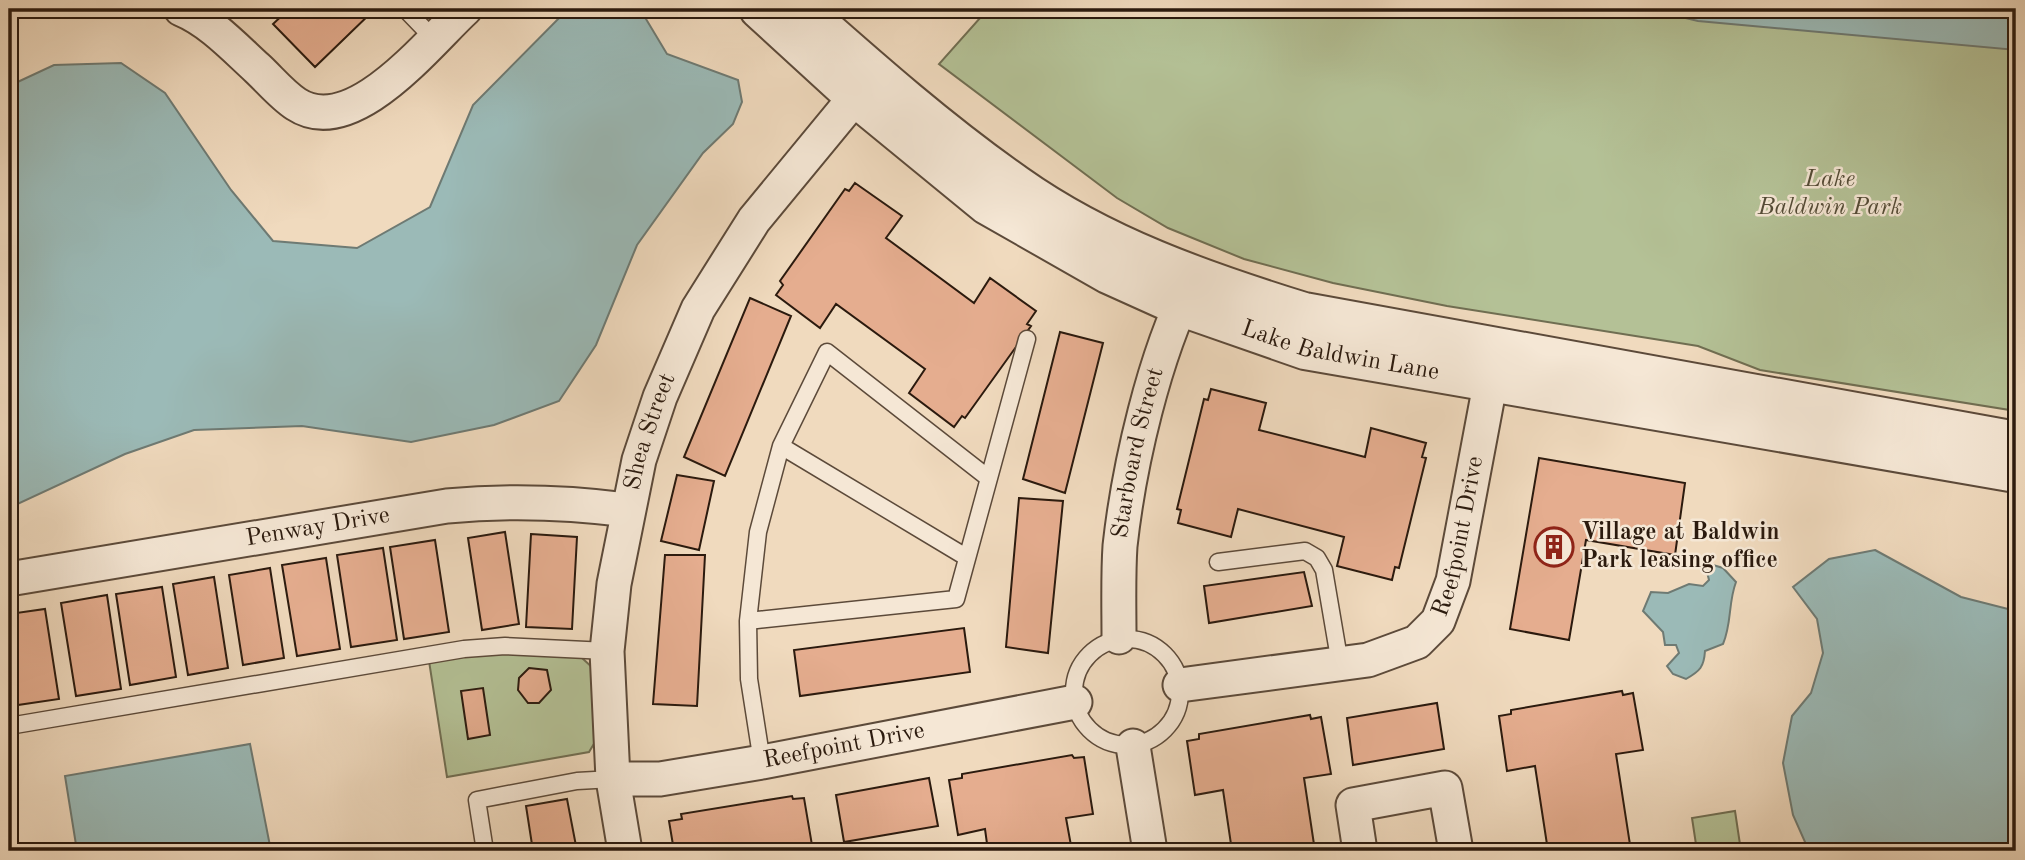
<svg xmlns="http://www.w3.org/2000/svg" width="2025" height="860" viewBox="0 0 2025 860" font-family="'Old Standard TT',serif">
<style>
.green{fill:#b4c196;stroke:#706e52;stroke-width:2}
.water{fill:#9bbab7;stroke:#6e7a73;stroke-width:2}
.building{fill:#e5ad8f;stroke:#2b1a0e;stroke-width:2}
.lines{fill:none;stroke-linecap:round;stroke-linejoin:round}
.service-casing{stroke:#5c4a3a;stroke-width:19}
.minor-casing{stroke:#5c4a3a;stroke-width:37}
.tertiary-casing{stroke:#5c4a3a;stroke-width:42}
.service{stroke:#f5e7d5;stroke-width:16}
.minor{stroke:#f5e7d5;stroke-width:33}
.tertiary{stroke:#f5e7d5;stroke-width:38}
.labels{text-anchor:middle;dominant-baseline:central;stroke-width:5;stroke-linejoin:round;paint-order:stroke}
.park-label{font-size:24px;font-style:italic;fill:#544c37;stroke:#f5e7d5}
.street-label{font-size:24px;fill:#2b1a0e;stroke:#f5e7d5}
.poi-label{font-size:24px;font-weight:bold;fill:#2b1a0e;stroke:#f5e7d5;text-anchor:start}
</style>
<rect width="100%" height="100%" fill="#f0dabe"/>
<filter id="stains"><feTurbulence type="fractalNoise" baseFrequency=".00286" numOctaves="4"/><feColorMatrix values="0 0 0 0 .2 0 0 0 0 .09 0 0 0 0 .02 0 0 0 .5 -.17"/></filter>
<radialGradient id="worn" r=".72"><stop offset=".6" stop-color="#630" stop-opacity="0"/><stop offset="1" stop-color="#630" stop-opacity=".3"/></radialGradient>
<path class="green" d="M 988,9 L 2016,9 L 2016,411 L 1760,370 L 1698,346 L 1447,306 L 1333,283 L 1244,259 L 1168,228 L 1117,198 L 939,64 Z
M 521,653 L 581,657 L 596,671 L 598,737 L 589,752 L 447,777 L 429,661 L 471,655 Z
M 1735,811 L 1741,851 L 1697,851 L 1692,818 Z"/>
<path class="water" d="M 568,9 L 640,9 L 667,54 L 738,80 L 742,102 L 733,124 L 703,153 L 637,245 L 596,345 L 559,401 L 494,425 L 411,442 L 302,426 L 194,430 L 125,454 L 9,508 L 9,86 L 54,65 L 121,63 L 165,93 L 231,190 L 273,241 L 357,248 L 430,207 L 473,105 Z
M 1648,9 L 2016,9 L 2016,50 L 1698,21 Z
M 1875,550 L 1961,597 L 2016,611 L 2016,851 L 1809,851 L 1793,815 L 1783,763 L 1792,716 L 1811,693 L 1823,653 L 1817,619 L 1793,587 L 1829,559 Z
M 1713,565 L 1723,568 L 1736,582 C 1728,603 1732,623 1723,644 L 1705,651 C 1704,667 1700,671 1686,679 L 1673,674 L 1667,666 L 1679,653 L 1676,645 L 1665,645 L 1663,632 L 1643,611 L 1651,592 L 1668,593 L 1689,584 L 1703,586 L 1709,580 L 1706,568 Z
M 250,744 L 271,851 L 77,851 L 65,776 Z"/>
<path class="building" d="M 289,9 L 375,9 L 315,67 L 273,24 Z
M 855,183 L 902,216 L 886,238 L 974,303 L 990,278 L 1036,311 L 1027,324 L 1031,326 L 965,418 L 962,416 L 954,427 L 909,393 L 925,369 L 836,304 L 820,328 L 776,295 L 783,285 L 780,281 L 845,189 L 849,191 Z
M 750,298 L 791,316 L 725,476 L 684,457 Z
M 1060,332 L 1103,343 L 1065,493 L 1023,479 Z
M 1211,389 L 1266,403 L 1259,430 L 1365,457 L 1371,428 L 1426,443 L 1422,457 L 1426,458 L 1399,568 L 1395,567 L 1392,580 L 1337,566 L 1344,537 L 1238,509 L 1231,537 L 1178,523 L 1181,510 L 1177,509 L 1204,399 L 1208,400 Z
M 1539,458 L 1685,483 L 1675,555 L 1586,540 L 1569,640 L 1510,629 Z
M 677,475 L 714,481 L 699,550 L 661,541 Z
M 1019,498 L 1063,501 L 1048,653 L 1006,647 Z
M 505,532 L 519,624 L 482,630 L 468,538 Z
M 531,534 L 577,537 L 572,629 L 526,627 Z
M 435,540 L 449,632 L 404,639 L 390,547 Z
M 383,548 L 397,640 L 351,647 L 337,555 Z
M 665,555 L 705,555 L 697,706 L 653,704 Z
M 326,558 L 340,649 L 297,656 L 282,565 Z
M 270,568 L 284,658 L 243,665 L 229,575 Z
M 1304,572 L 1312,606 L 1209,623 L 1204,586 Z
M 214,577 L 228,668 L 188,675 L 173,584 Z
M 162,587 L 176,677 L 130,685 L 116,594 Z
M 107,595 L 121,689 L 76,696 L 61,603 Z
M 45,609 L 59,699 L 11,706 L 9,614 Z
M 964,628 L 970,672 L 800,696 L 794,650 Z
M 529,668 L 547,670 L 551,690 L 539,703 L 528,703 L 518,690 L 519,678 Z
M 483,688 L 490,735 L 468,739 L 461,691 Z
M 1622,691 L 1623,695 L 1633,693 L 1643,750 L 1616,754 L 1631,851 L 1548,851 L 1535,766 L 1507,771 L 1499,716 L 1511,714 L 1511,710 Z
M 1437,703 L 1444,749 L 1353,765 L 1347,718 Z
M 1310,715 L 1311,719 L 1321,717 L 1331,774 L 1304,778 L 1315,851 L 1232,851 L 1223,790 L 1195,795 L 1187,741 L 1199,739 L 1199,734 Z
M 1072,755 L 1074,758 L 1084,757 L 1093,814 L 1066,818 L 1072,851 L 988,851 L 985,829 L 958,835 L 949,780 L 962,778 L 962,774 Z
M 929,778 L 938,826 L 844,842 L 836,795 Z
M 792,796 L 793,799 L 804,798 L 813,851 L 674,851 L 669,821 L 682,819 L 681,814 Z
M 567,799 L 577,851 L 533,851 L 526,806 Z"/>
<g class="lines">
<g class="service-casing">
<path id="service" d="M 405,9 L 433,38
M 781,446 L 966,557
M 1218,562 L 1305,551 L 1317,558 L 1324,570 L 1340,664
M 748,621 L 956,599 L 1027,339
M1074 692a53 53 0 1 1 106 0a53 53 0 1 1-106 0Z
M 9,726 L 464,649 L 505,646 L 607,651
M 762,762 L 749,679 L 748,621 L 758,532 L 781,446 L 827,352 L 987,477
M 485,851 L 477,800 L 577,781 L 613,779"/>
</g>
<g class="minor-casing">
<g id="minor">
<path d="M 181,9 C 210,21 234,47 257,68 C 269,79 282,95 296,104 C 352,141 428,43 465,9"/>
<path id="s1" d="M 9,579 L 447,506 C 509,500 566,502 628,510"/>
<path id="s2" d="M 1119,637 C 1119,607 1118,576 1120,546 C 1129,465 1154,356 1191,283"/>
<path id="s3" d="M 1180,685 L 1368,660 L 1417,642 L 1438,621 L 1453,581 L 1495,358"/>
<path d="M 1133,746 L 1150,851"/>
<path id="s4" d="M 613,779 L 660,779 L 762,762 L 1075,702"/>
<path id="s5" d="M 625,851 L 613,779 L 607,651 L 614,584 L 639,460 L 660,397 L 698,309 L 754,220 L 871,78"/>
<path d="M 1360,851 L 1353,805 L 1445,788 L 1456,851"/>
</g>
</g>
<g class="tertiary-casing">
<g id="tertiary">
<path id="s6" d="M 759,9 L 854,96 L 987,205 L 1108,274 L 1179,306 L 1305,350 L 2016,473"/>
<path d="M 802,9 C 871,70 941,132 1017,185 C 1103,246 1204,281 1304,312 L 2016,441"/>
</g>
</g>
<use href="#service" class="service"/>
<use href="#minor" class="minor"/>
<use href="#tertiary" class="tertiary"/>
</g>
<defs>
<g id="building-ring" transform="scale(2.0125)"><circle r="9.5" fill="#f5e7d5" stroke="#8f2418" stroke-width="1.5"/><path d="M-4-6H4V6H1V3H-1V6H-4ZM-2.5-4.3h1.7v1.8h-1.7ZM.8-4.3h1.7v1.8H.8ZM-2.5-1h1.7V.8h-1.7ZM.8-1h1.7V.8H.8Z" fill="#8f2418"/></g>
</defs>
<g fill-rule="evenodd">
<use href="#building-ring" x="1554" y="547"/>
</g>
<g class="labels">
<g class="park-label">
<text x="1830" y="180">Lake<tspan x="1830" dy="28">Baldwin Park</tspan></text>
</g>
<g class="street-label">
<text stroke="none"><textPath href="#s6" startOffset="686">Lake Baldwin Lane</textPath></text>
<text stroke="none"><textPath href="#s5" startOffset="425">Shea Street</textPath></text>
<text stroke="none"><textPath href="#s2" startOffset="186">Starboard Street</textPath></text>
<text stroke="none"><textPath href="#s1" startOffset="313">Penway Drive</textPath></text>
<text stroke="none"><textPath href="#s3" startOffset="359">Reefpoint Drive</textPath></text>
<text stroke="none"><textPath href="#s4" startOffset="234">Reefpoint Drive</textPath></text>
</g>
<g class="poi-label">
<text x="1581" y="533">Village at Baldwin<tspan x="1581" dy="28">Park leasing office</tspan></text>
</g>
</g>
<rect width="2025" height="860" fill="none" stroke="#f0dabe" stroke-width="35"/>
<rect x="10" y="10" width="2004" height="839" fill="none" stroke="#2b1a0e" stroke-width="3.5"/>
<rect x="18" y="18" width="1990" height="825" fill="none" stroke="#2b1a0e" stroke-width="2"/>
<rect width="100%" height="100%" filter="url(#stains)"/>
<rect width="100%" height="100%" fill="url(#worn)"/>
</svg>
